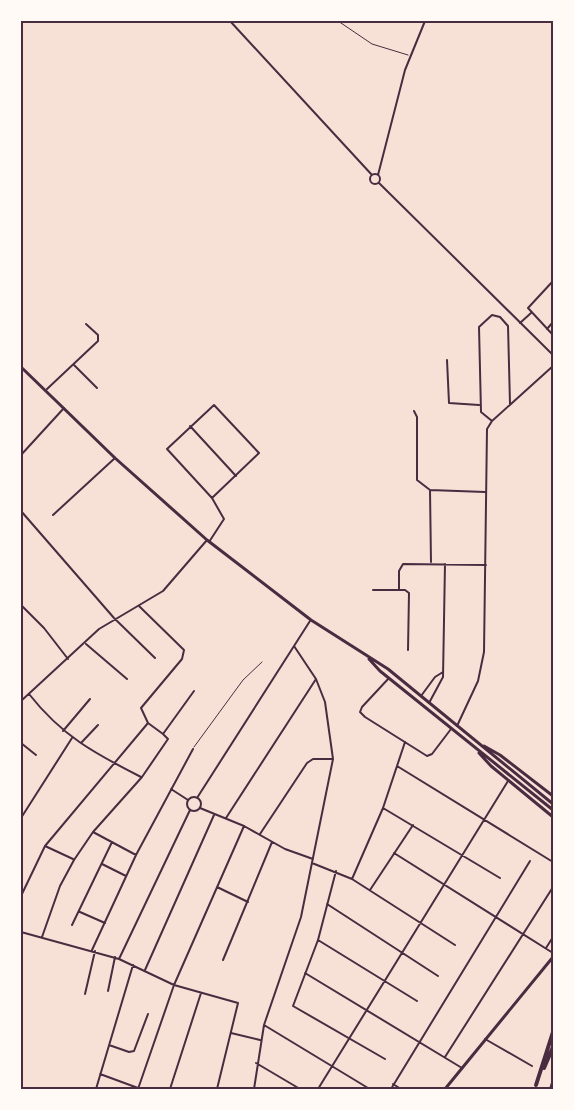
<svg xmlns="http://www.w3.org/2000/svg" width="574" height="1110" viewBox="0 0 574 1110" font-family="'Open Sans',sans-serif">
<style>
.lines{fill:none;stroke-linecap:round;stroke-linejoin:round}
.service{stroke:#4a2c40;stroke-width:1}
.minor{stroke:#4a2c40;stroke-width:2}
.tertiary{stroke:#4a2c40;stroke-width:3}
.motorway{stroke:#4a2c40;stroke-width:4}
.neatline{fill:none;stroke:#4a2c40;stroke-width:2}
</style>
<rect width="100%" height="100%" fill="#f7e1d7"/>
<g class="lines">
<path class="service" d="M 338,21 L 372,44 L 408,55
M 194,747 L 243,680 L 262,662"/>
<path class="minor" d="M 230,21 L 372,175
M370 179a5 5 0 1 1 10 0a5 5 0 1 1-10 0Z
M 378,175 L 405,70 L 425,21
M 379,183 L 553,355
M 553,281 L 528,308 L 553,335
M 520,323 L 531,313
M 547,329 L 553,322
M 447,360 L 449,403 L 479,405
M 74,365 L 97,388
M 47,389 L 98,341 L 98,335 L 86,324
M 414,411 L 417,417 L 417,480 L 430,490 L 485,492
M 492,421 L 481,412 L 479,327 L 492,315 L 500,317 L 508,326 L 510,404
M 190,426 L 236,476
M 21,455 L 64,408
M 430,490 L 431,562
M 21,511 L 114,618 L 155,658
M 53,515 L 115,458
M 209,542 L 224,519 L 212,498 L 167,449 L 214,405 L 259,453 L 212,498
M 373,590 L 405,590 L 409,593 L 408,650
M 399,590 L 399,571 L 403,564 L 486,565
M 21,605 L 44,628 L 68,659
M 139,606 L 184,650 L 182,659 L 141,708 L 148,723 L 163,734
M 86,644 L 127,679
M 553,669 L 553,679
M 389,678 L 362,707 L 360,712 L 365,717 L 427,756 L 432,754 L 451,729
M 29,694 C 62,736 94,753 141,777
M 421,696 L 435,677 L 443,672
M 21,701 L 99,629 L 163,591 L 207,540
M 429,703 L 443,677 L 445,564
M 457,726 L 478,681 L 484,652 L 487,429 L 492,421 L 553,366
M 63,731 L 90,699
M 21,743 L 36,755
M 81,743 L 98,725
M 397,766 L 553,862
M 171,789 L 188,800
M187 804a7 7 0 1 1 14 0a7 7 0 1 1-14 0Z
M 197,798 L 294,646
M 200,808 L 244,826 L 285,849 L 313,859
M 383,808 L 500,878
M 21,818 L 72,738
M 226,818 L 316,679
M 93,832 L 136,855
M 260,834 L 307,763 L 313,759 L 333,759
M 45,846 L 73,859
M 394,853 L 553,953
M 312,863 L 352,879 L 455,945
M 102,864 L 126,876
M 336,871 L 318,940 L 293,1006 L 385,1059
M 352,879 L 383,808 L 405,742
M 217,887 L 248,902
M 370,890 L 413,825
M 21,896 L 45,846 L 148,723
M 327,904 L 438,976
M 80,912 L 105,923
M 72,925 L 112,842
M 21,932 L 119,959 L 174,985 L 238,1003 L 217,1089
M 42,937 L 60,886 L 74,860 L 93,832 L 142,777 L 168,739 L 163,734 L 194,691
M 318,940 L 417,1001
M 546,948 L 553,937
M 92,950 L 136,855 L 193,749
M 119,959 L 190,810
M 223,960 L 272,842
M 145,970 L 214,815
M 305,973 L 462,1068
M 108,991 L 115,957
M 85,994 L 95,951
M 264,1025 L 368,1088
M 231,1033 L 260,1040
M 485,1039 L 532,1066
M 109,1045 L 129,1052 L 134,1051 L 148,1014
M 445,1057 L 553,887
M 256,1063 L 300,1089
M 100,1074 L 138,1088
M 393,1084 L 401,1089
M 96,1089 L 133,965
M 138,1089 L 174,985 L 244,826
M 170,1089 L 201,993
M 254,1089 L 264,1025 L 301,917 L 333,759 L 325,702 L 316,679 L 294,646 L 310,621
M 318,1089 L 508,781
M 391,1089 L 530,861"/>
<path class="tertiary" d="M 21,367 L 115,458 L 207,540 L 311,620 L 388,669 L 553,804
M 369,659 L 380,671 L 553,810
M 484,746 L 500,755 L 553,796
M 479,753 L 491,766 L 553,817
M 445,1089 L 553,957"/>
<path class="motorway" d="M 544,1068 L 553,1047
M 536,1085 L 553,1032
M 551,1089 L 553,1083"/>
</g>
<rect width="574" height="1110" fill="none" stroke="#fffaf5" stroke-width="45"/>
<rect x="22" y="22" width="530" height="1066" class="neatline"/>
</svg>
